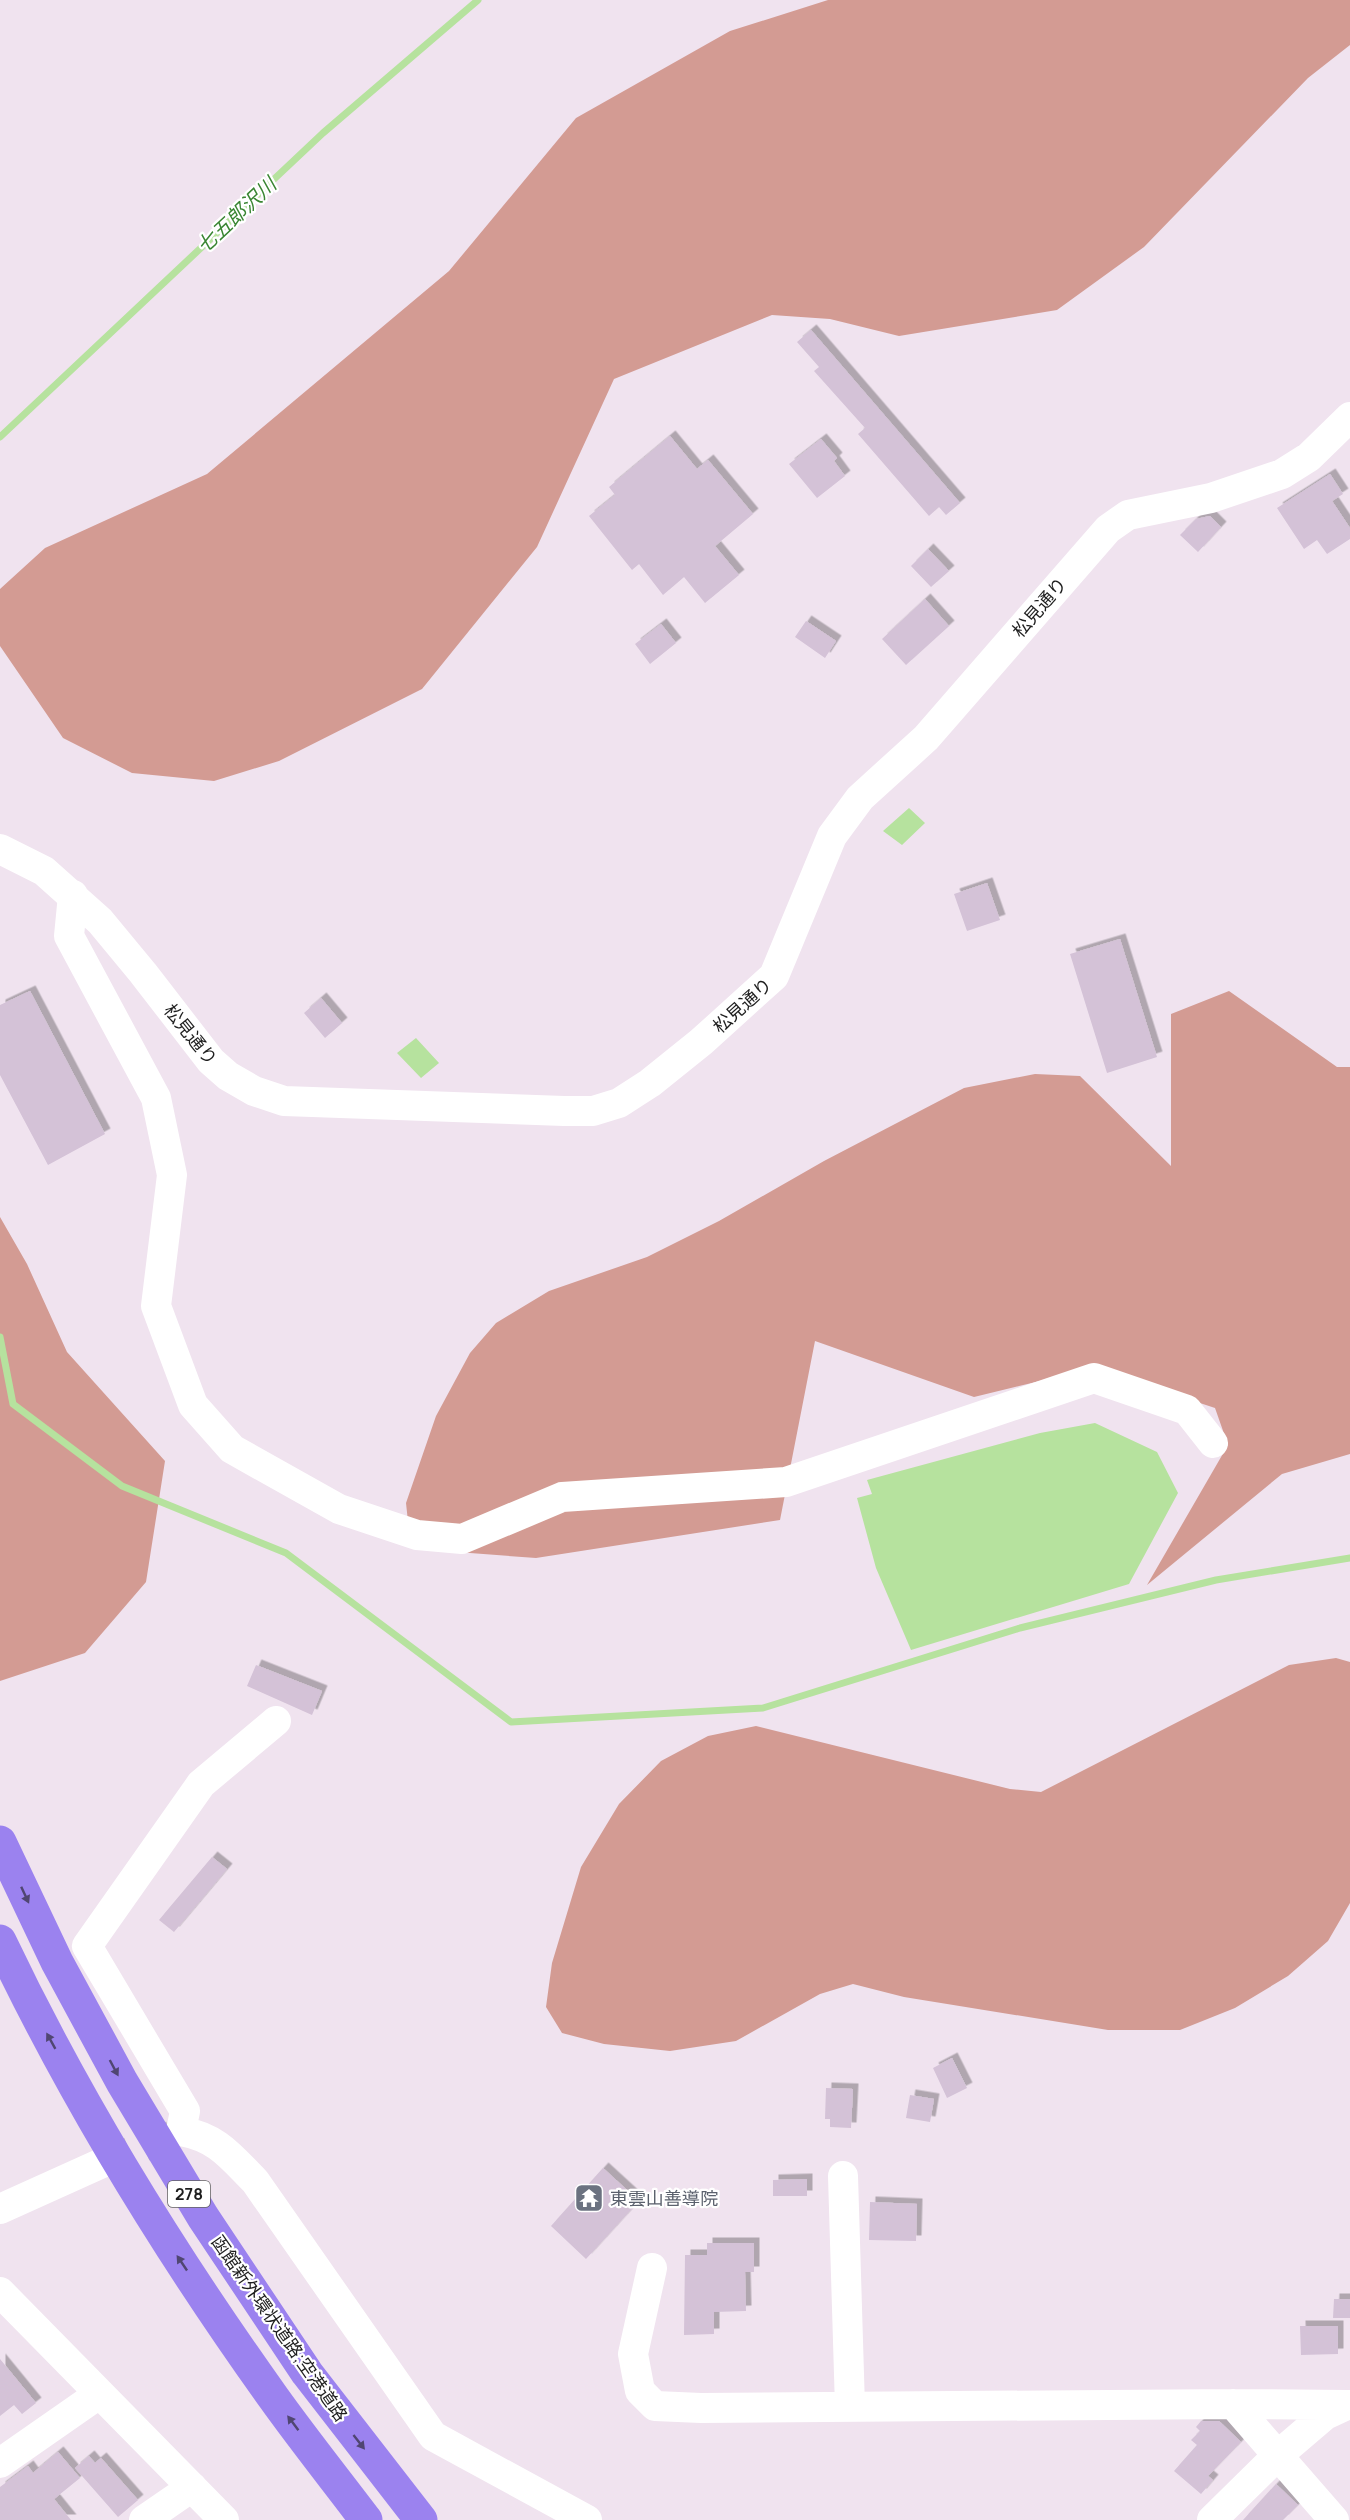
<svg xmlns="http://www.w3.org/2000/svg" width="1350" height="2520" viewBox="0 0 1350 2520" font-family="Manrope,'Noto Sans JP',sans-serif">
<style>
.forest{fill:#d39b93}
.water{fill:#b6e29e}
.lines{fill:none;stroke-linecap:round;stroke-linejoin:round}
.stream{stroke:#b6e29e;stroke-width:7}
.building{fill:#d4c2d7;filter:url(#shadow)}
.minor-tunnel{stroke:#c6bcc5;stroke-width:30;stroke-dasharray:30 15;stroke-linecap:butt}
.minor{stroke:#fff;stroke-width:30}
.highway{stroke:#9b82ef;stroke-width:33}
.oneway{fill:#504672}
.labels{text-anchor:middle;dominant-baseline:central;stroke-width:4.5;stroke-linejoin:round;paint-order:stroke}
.shield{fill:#fff;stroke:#626262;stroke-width:1.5}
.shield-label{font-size:16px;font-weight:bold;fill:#1e1e1e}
.street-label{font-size:18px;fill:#1e1e1e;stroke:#fff}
.worship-label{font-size:18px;fill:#5b616d;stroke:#fff;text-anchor:start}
.water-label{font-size:20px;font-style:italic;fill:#398532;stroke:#fff}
</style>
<defs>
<filter id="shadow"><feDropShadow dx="5.5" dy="-5.5" stdDeviation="0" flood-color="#0004"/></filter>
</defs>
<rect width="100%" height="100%" fill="#f0e3ef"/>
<path class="forest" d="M 828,0 L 1350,0 L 1350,45 L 1308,78 L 1144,247 L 1057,310 L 899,336 L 830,319 L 772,315 L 614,379 L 537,547 L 422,689 L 279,761 L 214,781 L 132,773 L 63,738 L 0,646 L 0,589 L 45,548 L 207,474 L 449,271 L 576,118 L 730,31 Z
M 1229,991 L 1337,1067 L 1350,1067 L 1350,1454 L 1282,1474 L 1147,1585 L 1228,1445 L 1215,1408 L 1094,1368 L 974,1397 L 815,1341 L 780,1520 L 536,1558 L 430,1550 L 410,1540 L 406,1503 L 436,1416 L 470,1353 L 496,1323 L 549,1291 L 647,1257 L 719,1221 L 824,1161 L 964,1088 L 1035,1074 L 1080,1076 L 1171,1166 L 1171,1014 Z
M 0,1217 L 27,1264 L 67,1352 L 165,1461 L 146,1582 L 85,1653 L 0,1681 Z
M 1336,1658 L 1350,1662 L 1350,1903 L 1328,1941 L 1288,1976 L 1235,2008 L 1180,2030 L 1108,2030 L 904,1997 L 853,1984 L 820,1994 L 736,2041 L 670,2051 L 604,2044 L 562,2033 L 546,2007 L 552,1963 L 581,1867 L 619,1804 L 661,1761 L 708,1736 L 756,1726 L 1010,1789 L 1041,1792 L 1289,1665 Z"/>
<path class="water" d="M 909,808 L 925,823 L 902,845 L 883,831 Z
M 416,1038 L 439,1063 L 421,1078 L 397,1053 Z
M 1095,1423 L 1157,1452 L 1178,1493 L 1129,1584 L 911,1650 L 876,1568 L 857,1498 L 872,1494 L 867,1480 L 1040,1433 Z"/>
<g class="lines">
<path class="stream" d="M 0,437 L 323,133 L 478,0
M 0,1337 L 13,1404 L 122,1486 L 286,1553 L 511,1722 L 763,1708 L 1020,1628 L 1216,1580 L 1350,1558"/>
</g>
<path class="building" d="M 811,330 L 960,503 L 946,515 L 939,507 L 929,516 L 858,434 L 865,428 L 814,371 L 819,367 L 797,342 Z
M 670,436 L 697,469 L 708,460 L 753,514 L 715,546 L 739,575 L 705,603 L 684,577 L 663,595 L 639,564 L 632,570 L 589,516 L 615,495 L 609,487 Z
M 821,439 L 837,458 L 834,461 L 845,476 L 817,498 L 789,464 Z
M 1330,474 L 1343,494 L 1332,501 L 1350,528 L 1350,539 L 1327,554 L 1317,540 L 1304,549 L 1277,508 Z
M 1210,516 L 1221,527 L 1198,552 L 1180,535 L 1196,519 Z
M 928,549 L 949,571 L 931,587 L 911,566 Z
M 925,599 L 949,626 L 906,665 L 882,639 Z
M 806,621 L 836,641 L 825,658 L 795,637 Z
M 661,624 L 676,643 L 650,664 L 635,644 Z
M 987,883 L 1000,920 L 967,931 L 954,894 Z
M 1120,939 L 1157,1057 L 1107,1073 L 1070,954 Z
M 30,991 L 105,1134 L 48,1165 L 0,1075 L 0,1005 Z
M 321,998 L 342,1023 L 325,1038 L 304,1013 Z
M 256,1665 L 322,1691 L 312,1715 L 247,1686 Z
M 212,1857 L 227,1869 L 174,1932 L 159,1920 Z
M 952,2058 L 967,2088 L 947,2098 L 933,2068 Z
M 826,2088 L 853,2089 L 851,2128 L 830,2127 L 830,2119 L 825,2119 Z
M 910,2095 L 934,2099 L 930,2122 L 906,2118 Z
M 603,2168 L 639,2201 L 586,2259 L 551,2226 Z
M 807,2179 L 807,2196 L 773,2196 L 773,2180 Z
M 870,2202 L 917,2204 L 916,2241 L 869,2240 Z
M 707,2243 L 754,2243 L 754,2272 L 745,2272 L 746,2311 L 714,2312 L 714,2334 L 684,2335 L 685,2255 L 707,2255 Z
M 1334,2299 L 1350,2299 L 1350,2318 L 1333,2318 Z
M 1300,2326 L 1338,2326 L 1338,2354 L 1301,2355 Z
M 0,2359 L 36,2403 L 22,2414 L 14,2405 L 0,2416 Z
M 1201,2421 L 1219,2421 L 1241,2442 L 1208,2476 L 1213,2480 L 1201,2494 L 1174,2471 L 1197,2445 L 1191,2440 L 1200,2431 L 1196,2427 Z
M 58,2452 L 80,2478 L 54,2499 L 71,2520 L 0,2520 L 0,2487 L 28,2466 L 33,2473 Z
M 89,2456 L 95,2463 L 101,2458 L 138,2500 L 118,2517 L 75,2468 Z
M 1276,2484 L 1298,2505 L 1283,2520 L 1243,2520 Z"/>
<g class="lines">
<path class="minor-tunnel" d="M 102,2163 L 178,2133"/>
<path class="minor" d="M 0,849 L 44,871 L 100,921 L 143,973 L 211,1061 L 228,1076 L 254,1091 L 284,1101 L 564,1111 L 593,1111 L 619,1103 L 650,1083 L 701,1042 L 774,976 L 832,836 L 860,798 L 926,738 L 1108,529 L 1128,515 L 1211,498 L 1282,474 L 1309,457 L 1350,417
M 73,895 L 69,936 L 156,1098 L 172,1175 L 156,1306 L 193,1405 L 232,1449 L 339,1509 L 417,1535 L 462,1539 L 562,1497 L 786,1482 L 1094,1378 L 1187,1410 L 1213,1443
M 276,1721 L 201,1784 L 87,1946 L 185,2111 L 181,2131 C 218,2138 230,2156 255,2181 L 433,2436 L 587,2520
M 843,2176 L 850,2407
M 0,2209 L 102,2163
M 652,2268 L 633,2354 L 640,2391 L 655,2406 L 701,2408 L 1233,2404 L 1348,2405
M 0,2292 L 224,2520
M 1233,2404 L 1334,2520
M 0,2463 L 99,2394
M 144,2520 L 192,2487
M 1212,2520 L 1277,2456 L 1325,2415 L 1347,2405"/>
<path class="highway" d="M 0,1842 L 57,1962 L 122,2082 L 203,2217 L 307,2373 L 421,2520
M 0,1941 C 76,2101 170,2253 273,2397 C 303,2439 335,2479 366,2520"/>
</g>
<defs><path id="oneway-solid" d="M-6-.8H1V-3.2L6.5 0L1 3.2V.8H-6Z" transform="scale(1.5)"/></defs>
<g class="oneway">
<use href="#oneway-solid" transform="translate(25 1895) rotate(65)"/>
<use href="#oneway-solid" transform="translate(51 2041) rotate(-119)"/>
<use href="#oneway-solid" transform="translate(114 2068) rotate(62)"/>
<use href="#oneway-solid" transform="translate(182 2263) rotate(-124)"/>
<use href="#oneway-solid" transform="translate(293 2423) rotate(-127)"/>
<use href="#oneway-solid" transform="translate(359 2442) rotate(52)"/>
</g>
<defs>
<g id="temple-square" transform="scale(1.5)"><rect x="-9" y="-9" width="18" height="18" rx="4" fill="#6b7280" stroke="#fff"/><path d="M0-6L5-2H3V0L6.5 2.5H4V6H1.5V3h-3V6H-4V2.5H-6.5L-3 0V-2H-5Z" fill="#fff"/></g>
</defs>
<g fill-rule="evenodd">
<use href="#temple-square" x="589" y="2198"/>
</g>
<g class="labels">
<rect class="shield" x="168" y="2181" width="42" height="26" rx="4.5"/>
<g class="shield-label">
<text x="189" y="2194">278</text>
</g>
<g class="street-label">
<text transform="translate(1039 607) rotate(-49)">松見通り</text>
<text transform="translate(742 1005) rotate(-42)">松見通り</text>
<text transform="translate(191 1034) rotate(51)">松見通り</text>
<text transform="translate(280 2328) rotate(55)">函館新外環状道路;空港道路</text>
</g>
<g class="worship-label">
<text x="610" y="2198">東雲山善導院</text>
</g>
<g class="water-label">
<text transform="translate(236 215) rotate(-43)">七五郎沢川</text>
</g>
</g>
</svg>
